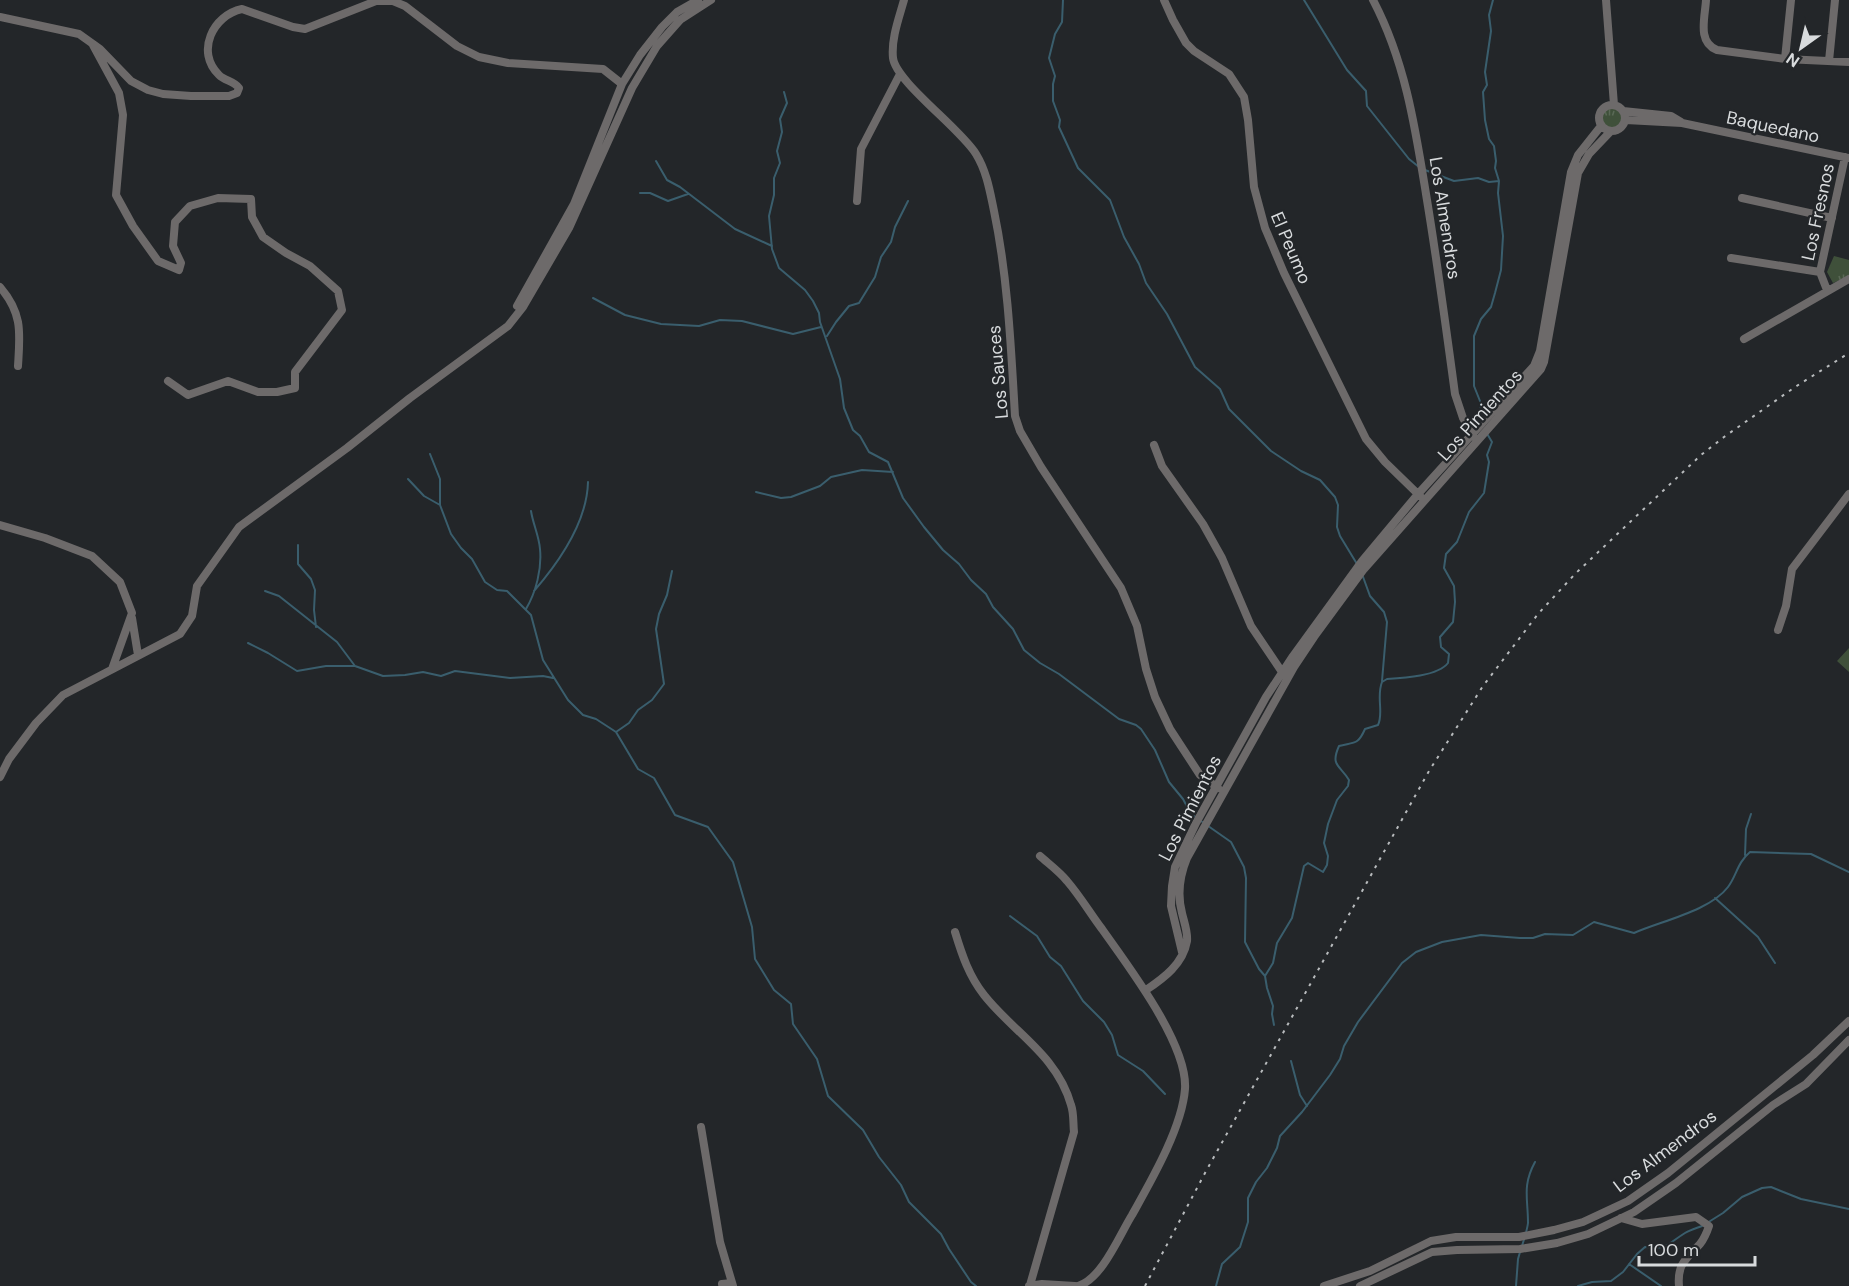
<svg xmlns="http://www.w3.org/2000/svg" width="1849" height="1286" viewBox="0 0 1849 1286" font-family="'DM Sans',sans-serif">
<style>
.grass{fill:url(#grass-tufts)}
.garden{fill:#3f503a}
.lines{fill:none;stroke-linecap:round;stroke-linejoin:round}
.stream{stroke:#3a5e6d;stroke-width:2}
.street{stroke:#6d6a6a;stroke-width:8}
.rail{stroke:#b8bbbd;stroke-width:2;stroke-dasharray:3 6;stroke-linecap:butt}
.labels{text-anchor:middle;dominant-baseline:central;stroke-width:4.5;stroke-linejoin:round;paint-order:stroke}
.street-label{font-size:18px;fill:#d8dbdd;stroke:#232629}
</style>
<defs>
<pattern id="grass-tufts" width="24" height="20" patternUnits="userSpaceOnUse" patternTransform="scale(1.5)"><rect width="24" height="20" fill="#3f503a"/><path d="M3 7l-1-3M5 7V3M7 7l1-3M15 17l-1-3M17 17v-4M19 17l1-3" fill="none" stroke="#5a6956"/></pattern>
</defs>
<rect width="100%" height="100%" fill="#232629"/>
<path class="grass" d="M1602 118a10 10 0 1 1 20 0a10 10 0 1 1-20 0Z
M 1834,256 L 1849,260 L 1849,276 L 1833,283 L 1827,272 Z"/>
<path class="garden" d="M 1849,648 L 1849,672 L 1837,661 Z"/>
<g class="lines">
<path class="stream" d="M 1063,0 L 1062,22 L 1055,34 L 1049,58 L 1055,76 L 1053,84 L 1053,101 L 1060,120 L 1059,127 L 1078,168 L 1110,200 L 1124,237 L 1139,264 L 1146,283 L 1167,314 L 1195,367 L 1220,389 L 1229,409 L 1271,451 L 1301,471 L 1320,480 L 1335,497 L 1338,505 L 1337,527 L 1340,536 L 1357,564
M 1304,0 L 1347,70 L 1366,91 L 1367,106 L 1409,159 L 1419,167
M 784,92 L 787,103 L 780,119 L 782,132 L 777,151 L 780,163 L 774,178 L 774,195 L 769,216 L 772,249 L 779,268 L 805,290 L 813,301 L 819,313 L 820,322 L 840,379 L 844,408 L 853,430 L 860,436 L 869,452 L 888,462 L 903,498 L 924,527 L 943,550 L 959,564 L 971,580 L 986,594 L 993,607 L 1013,629 L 1024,650 L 1040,663 L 1059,674 L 1119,719 L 1136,725 L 1141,729 L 1155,750 L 1169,782 L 1183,799 L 1191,814 L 1231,842 L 1244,867 L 1246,878 L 1245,942 L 1259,969 L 1265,976
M 656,161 L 667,180 L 680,187 L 735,229 L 772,246
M 1425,170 L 1454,181 L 1478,178 L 1489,182 L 1499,181
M 640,193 L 650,193 L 668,201 L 688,194
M 593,298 L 625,315 L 661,324 L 699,326 L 720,320 L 742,321 L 793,334 L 821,327
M 827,336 L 836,322 L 849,306 L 859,303 L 875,277 L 881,257 L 891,242 L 895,227 L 908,201
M 1482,422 L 1480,401 L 1474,386 L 1474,336 L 1481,319 L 1491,307 L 1495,293 L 1501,270 L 1503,236 L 1498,193 L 1499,181 L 1495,168 L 1496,161 L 1494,146 L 1489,139 L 1485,120 L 1483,92 L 1487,85 L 1485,72 L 1491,31 L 1489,15 L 1493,0
M 430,454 L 440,479 L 440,505 L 451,534 L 461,548 L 472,559 L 485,582 L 497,590 L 507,591 L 531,615 L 543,660 L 568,700 L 583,715 L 596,719 L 616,732 L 638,769 L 654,778 L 675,815 L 708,827 L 733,862 L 752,927 L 755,959 L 774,990 L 791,1004 L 793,1024 L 817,1059 L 828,1096 L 863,1130 L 879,1157 L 901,1185 L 909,1202 L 941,1234 L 949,1249 L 971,1282 L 976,1286
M 408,479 L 424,496 L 440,505
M 756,492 L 781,498 L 791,497 L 820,486 L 831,477 L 862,470 L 893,472
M 298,545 L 298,564 L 311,579 L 315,590 L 314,610 L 316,627
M 1362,574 L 1370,596 L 1384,612 L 1387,622 L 1382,681
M 265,591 L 279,596 L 337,642 L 355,666
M 534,591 C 560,561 587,522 588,482
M 526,609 C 536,592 542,569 540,549 C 539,536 533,524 531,511
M 248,643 L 268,653 L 297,671 L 326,666 L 355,666 L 383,676 L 405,675 L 423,672 L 441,676 L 455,671 L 510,678 L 543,676 L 553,678
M 616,732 L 629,723 L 638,710 L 652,700 L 664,684 L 656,629 L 659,614 L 667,595 L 672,571
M 1745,855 L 1746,829 L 1751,814
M 1715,898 L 1758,937 L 1775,963
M 1010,916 L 1037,936 L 1050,957 L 1061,966 L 1083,1001 L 1104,1022 L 1112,1035 L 1118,1055 L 1143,1071 L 1165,1094
M 1274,1025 L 1272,1014 L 1273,1006 L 1267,988 L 1265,976 L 1273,963 L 1277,943 L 1292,918 L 1304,866 L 1308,863 L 1323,872 L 1327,865 L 1328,856 L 1324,843 L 1328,824 L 1337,800 L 1348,786 L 1349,780 C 1340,765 1330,766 1339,746 C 1355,742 1358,745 1365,729 L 1378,725 C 1384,713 1376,697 1382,682 L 1387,679 C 1404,678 1438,676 1448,663 L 1449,654 L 1441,647 L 1440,637 L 1453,622 L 1455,602 L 1454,586 L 1444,568 L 1446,554 L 1457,542 L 1469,512 L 1484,493 L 1489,462 L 1487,455 L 1492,442 L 1486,432
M 1291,1061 L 1300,1095 L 1307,1106
M 1707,1223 L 1723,1213 L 1742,1197 L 1762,1188 L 1771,1187 L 1801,1199 L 1849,1209
M 1522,1246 C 1524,1239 1527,1231 1528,1223 C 1528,1198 1522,1186 1535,1162
M 1629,1264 L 1661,1286
M 1216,1286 L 1222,1264 L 1240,1247 L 1248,1222 L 1248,1198 L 1256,1182 L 1267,1168 L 1277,1148 L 1280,1136 L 1302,1112 L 1330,1075 L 1340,1059 L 1344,1046 L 1358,1022 L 1402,963 L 1416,952 L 1442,942 L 1481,935 L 1520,938 L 1533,938 L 1545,934 L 1573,935 L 1594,922 L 1634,933 C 1661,921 1710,911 1728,887 C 1737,875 1737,863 1750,852 L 1811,854 L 1849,872
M 1516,1286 L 1518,1259 L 1520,1252
M 1578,1286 L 1592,1282 L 1611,1281 L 1623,1272 L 1637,1254 L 1645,1247 C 1668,1250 1667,1244 1685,1233 C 1690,1230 1697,1228 1702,1226"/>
<path class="street" d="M 904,0 C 899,18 891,39 893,58 C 896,82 961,129 976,154 C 987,172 990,192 994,211 C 1008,278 1011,348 1015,416 L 1020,431 L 1041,467 L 1121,588 L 1137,626 L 1146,669 L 1155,697 L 1170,729 L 1200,775 L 1218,788
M 1164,0 L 1173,20 L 1186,43 L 1194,51 L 1229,74 L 1244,97 L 1248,120 L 1254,187 L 1265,228 L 1284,273 L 1366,439 L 1385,462 L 1421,497
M 1373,0 C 1405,61 1415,126 1426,194 C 1437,260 1446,327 1455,394 L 1463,418 L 1474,437
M 1606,0 L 1614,105
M 1706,0 C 1705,18 1697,42 1717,50 L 1785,59 L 1849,62
M 0,17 L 79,34 L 100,49 L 131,81 L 148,90 L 163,94 L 191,96 L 229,96 L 237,93 L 239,88 C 234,81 225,81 219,75 C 195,52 213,15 242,9 L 293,27 L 305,29 L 376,1 L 393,1 L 405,6 L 457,46 L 479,57 L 508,63 L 603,69 L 622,84
M 93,45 L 119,93 L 123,115 L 116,195 L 133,226 L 158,261 L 179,270 L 181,263 L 173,246 L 175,222 L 190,206 L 218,198 L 251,199 L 252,217 L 263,237 L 286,253 L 310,266 L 338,291 L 342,310 L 295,372 L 295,388 L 277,392 L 258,392 L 228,381 L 188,395 L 168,381
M 1785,59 L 1791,0
M 1829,61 L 1835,0
M1599 118a13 13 0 1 1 26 0a13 13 0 1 1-26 0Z
M 1623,111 L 1671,116 L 1681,122
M 1626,120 L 1682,123 L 1849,158
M 1742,198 L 1832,218
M 857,201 L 861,149 L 900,74
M 1731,258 L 1820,272
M 0,287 C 23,314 20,333 18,366
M 1827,290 L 1820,272 L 1845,157
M 517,306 L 574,204 L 622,84 L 640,55 L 662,27 L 677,12 L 698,0
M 1744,339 L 1849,279
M 1154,445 L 1162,466 L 1203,524 L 1222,558 L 1251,626 L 1282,672
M 0,525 L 45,538 L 92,556 L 120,582 L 132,613 L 112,669
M 132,618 L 138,655
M 1778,630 L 1786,606 L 1792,569 L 1849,494
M 0,777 L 9,759 L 36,723 L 63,695 L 180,634 L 192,616 L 197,586 L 239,527 L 347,448 L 410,398 L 508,326 L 523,307 L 569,228 L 632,88 L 657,46 L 680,20 L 711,0
M 1040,856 C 1049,864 1060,872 1067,881 C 1080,896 1090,913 1102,929 C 1128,966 1188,1044 1185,1089 C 1182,1128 1151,1181 1132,1215 C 1119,1236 1102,1279 1078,1286
M 955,932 C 962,955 969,976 984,995 C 1014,1033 1057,1055 1071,1105 C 1074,1113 1073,1123 1074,1132 L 1030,1285
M 1182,952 L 1171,906 L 1172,886 L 1175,867 L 1196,823 L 1266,697 L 1293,656 L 1362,561 L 1418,494 L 1534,366 L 1540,351 L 1571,172 L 1578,155 L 1601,126
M 1146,990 C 1164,978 1183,964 1187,941 C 1188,932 1184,922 1182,913 C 1177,894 1180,875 1187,858 L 1294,667 L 1314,637 L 1364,569 L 1541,369 L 1544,362 L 1578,173 L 1589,154 L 1610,132
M 701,1127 L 720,1242 L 733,1286
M 1621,1218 L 1642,1224 L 1696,1217 L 1709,1226 C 1707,1232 1704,1239 1700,1244 C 1686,1259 1677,1264 1679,1286
M 722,1284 L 732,1283
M 1029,1286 L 1042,1284 L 1075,1286
M 1324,1286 L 1370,1271 L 1431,1241 L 1456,1237 L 1519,1237 L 1554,1230 L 1583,1222 L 1628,1201 L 1668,1173 L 1813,1055 L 1849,1021
M 1360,1286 L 1432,1252 L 1457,1250 L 1520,1249 L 1557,1243 L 1588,1234 L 1634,1212 L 1676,1183 L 1773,1105 L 1806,1084 L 1849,1040"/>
<path class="rail" d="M 1145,1286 L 1205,1173 L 1429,771 L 1483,686 L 1538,614 L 1575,574 L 1701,455 L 1724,437 L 1795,387 L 1849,353"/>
</g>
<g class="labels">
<g class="street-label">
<text transform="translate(1773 127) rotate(12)">Baquedano</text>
<text transform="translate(1818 212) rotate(-78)">Los Fresnos</text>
<text transform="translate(1445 218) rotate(81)">Los Almendros</text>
<text transform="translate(1291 248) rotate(67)">El Peumo</text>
<text transform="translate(998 372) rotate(-95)">Los Sauces</text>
<text transform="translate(1480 415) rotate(-48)">Los Pimientos</text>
<text transform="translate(1190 808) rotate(-63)">Los Pimientos</text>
<text transform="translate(1665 1151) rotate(-37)">Los Almendros</text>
</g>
</g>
<g transform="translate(1801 48) rotate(214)" stroke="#232629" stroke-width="4.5" paint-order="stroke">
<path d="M0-4.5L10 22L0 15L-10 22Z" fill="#d8dbdd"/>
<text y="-9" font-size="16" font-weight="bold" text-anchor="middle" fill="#d8dbdd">N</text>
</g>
<path d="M1639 1256v9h116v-9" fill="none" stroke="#d8dbdd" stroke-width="3"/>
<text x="1648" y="1256" font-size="18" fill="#d8dbdd" stroke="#232629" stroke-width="4.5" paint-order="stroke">100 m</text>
</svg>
